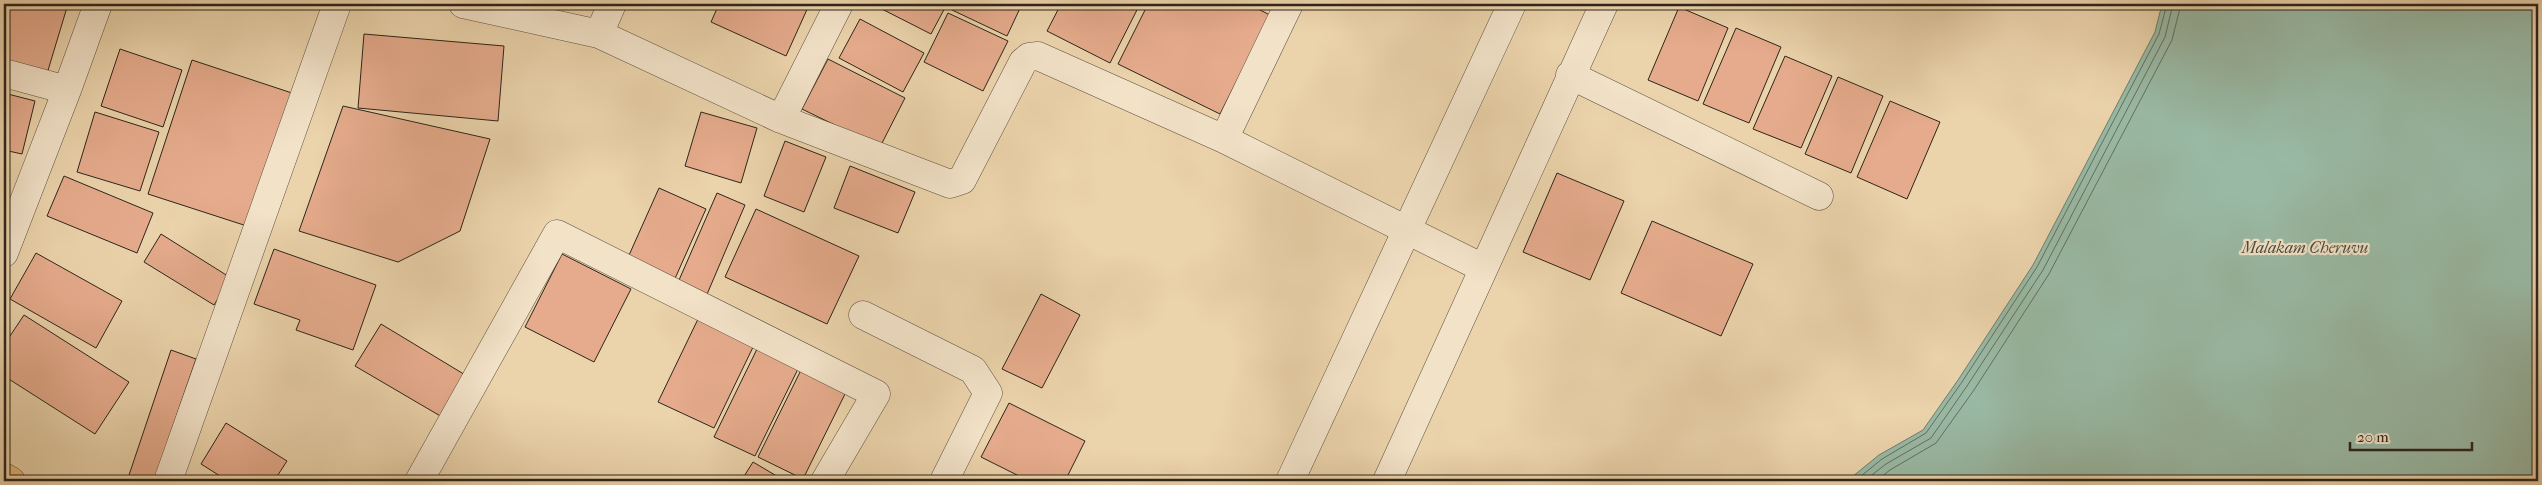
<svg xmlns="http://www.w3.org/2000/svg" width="2542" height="485" viewBox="0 0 2542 485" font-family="'IM FELL French Canon',serif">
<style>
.water{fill:#99b9a4;stroke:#6e7e6d}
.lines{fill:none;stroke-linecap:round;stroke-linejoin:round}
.shore{stroke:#636f60;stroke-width:1}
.building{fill:#e5ab8c;stroke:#2d251b}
.minor-casing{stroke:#5c503f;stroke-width:29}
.major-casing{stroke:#2d251b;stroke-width:29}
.minor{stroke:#f2e2c8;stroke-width:28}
.major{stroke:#e6ba76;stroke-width:28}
.labels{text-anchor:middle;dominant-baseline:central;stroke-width:4.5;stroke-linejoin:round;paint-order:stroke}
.water-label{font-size:16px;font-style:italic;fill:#484a3d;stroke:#f2e2c8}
</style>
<rect width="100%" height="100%" fill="#ebd3ab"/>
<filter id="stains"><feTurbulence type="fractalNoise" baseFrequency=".004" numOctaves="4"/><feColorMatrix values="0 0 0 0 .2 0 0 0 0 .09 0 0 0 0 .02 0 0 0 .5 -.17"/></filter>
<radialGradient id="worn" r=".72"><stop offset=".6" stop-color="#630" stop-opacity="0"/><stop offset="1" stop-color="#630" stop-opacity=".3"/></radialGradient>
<path class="water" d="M 2162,4 L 2538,4 L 2538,481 L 1847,481 L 1879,455 L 1923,430 L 1958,380 L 2033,265 L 2155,32 Z"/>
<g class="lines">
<path class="shore" d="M 1855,481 L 1882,459 L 1926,433 L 1962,382 L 2037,267 L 2159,34 L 2167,4
M 1864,481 L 1886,464 L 1931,438 L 1967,386 L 2043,270 L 2165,37 L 2173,4
M 1876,481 L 1890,470 L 1936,443 L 1974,390 L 2049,274 L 2172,40 L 2181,4"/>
</g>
<path class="building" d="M 4,4 L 68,4 L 46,77 L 4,64 Z
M 719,4 L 806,4 L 809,5 L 786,56 L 711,22 Z
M 872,4 L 947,4 L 931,34 Z
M 955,4 L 1022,4 L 1007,36 L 952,10 Z
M 1061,4 L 1140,4 L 1110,63 L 1047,31 Z
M 1148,4 L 1248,4 L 1270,15 L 1220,114 L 1118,64 Z
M 1679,7 L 1728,28 L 1698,101 L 1648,80 Z
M 948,13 L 1008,41 L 983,91 L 924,62 Z
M 860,19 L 924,53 L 903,92 L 839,58 Z
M 1736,28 L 1781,47 L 1749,123 L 1703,104 Z
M 364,34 L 504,46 L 498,121 L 358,108 Z
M 120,49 L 182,70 L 163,127 L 101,106 Z
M 1785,56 L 1832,76 L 1801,148 L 1753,129 Z
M 828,59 L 905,98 L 880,147 L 802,109 Z
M 192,60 L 298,95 L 253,228 L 148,194 Z
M 1838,77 L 1883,96 L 1851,173 L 1805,154 Z
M 4,93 L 35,101 L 22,154 L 4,150 Z
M 1890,101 L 1940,122 L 1907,199 L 1857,177 Z
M 343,106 L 490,139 L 460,231 L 398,262 L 299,231 Z
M 95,112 L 159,132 L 140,191 L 77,172 Z
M 701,112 L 757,128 L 741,183 L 685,166 Z
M 785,141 L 826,157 L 804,212 L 764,196 Z
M 850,166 L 915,192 L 898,233 L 834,208 Z
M 1557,173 L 1624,201 L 1590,280 L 1523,252 Z
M 64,176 L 153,213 L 137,253 L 47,216 Z
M 659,188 L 706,209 L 673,283 L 626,262 Z
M 717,193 L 745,205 L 705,299 L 676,287 Z
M 756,209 L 859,256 L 827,324 L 725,277 Z
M 1652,221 L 1753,264 L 1721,336 L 1621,293 Z
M 161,234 L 231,278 L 214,305 L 144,262 Z
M 274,249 L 376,285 L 353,350 L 296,330 L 300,320 L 254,304 Z
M 36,253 L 122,301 L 96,348 L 10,299 Z
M 562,254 L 631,289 L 594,362 L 525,327 Z
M 1041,294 L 1080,315 L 1042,388 L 1002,369 Z
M 24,315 L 129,382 L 95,434 L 4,376 L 4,345 Z
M 699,317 L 755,343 L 714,428 L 658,402 Z
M 381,324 L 467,376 L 442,417 L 355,366 Z
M 758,347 L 799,367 L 755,456 L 714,437 Z
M 171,350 L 196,359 L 154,481 L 127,481 Z
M 801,370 L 846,392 L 803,479 L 758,457 Z
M 1009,403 L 1085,441 L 1065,481 L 1029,481 L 981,457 Z
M 226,423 L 287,461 L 274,481 L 228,481 L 201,464 Z
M 753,462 L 780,478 L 778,481 L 741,481 Z"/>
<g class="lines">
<g class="minor-casing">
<path id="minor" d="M 463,4 L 599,34 L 781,119 L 950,184 L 962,180 L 1023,62 L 1029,57 L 1038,56 L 1224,139 L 1483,268
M 599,34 L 612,4
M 4,73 L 67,90
M 1570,75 L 1819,196
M 781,119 L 839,4
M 1224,139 L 1289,4
M 4,253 L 67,90 L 98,4
M 863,315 L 973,370 L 988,393 L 944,481
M 168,481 L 337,4
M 419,481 L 557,234 L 876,394 L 825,481
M 1290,481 L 1512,4
M 1387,481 L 1604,4"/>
</g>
<g class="major-casing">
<path id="major" d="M 4,477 L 11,481"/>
</g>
<use href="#minor" class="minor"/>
<use href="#major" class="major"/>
</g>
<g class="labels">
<g class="water-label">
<text x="2305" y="247">Malakam Cheruvu</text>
</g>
</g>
<rect width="2542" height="485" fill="none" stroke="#ebd3ab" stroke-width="20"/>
<rect x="5" y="5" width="2532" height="475" fill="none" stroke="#2d251b" stroke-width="2.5"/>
<rect x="10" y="10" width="2522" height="465" fill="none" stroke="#2d251b"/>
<path d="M2350 442v8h122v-8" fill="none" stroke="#2d251b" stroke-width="2.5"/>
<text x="2357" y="442" font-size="15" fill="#2d251b" stroke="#f2e2c8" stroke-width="4" paint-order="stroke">20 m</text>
<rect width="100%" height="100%" filter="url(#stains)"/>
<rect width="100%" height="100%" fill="url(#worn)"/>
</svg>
